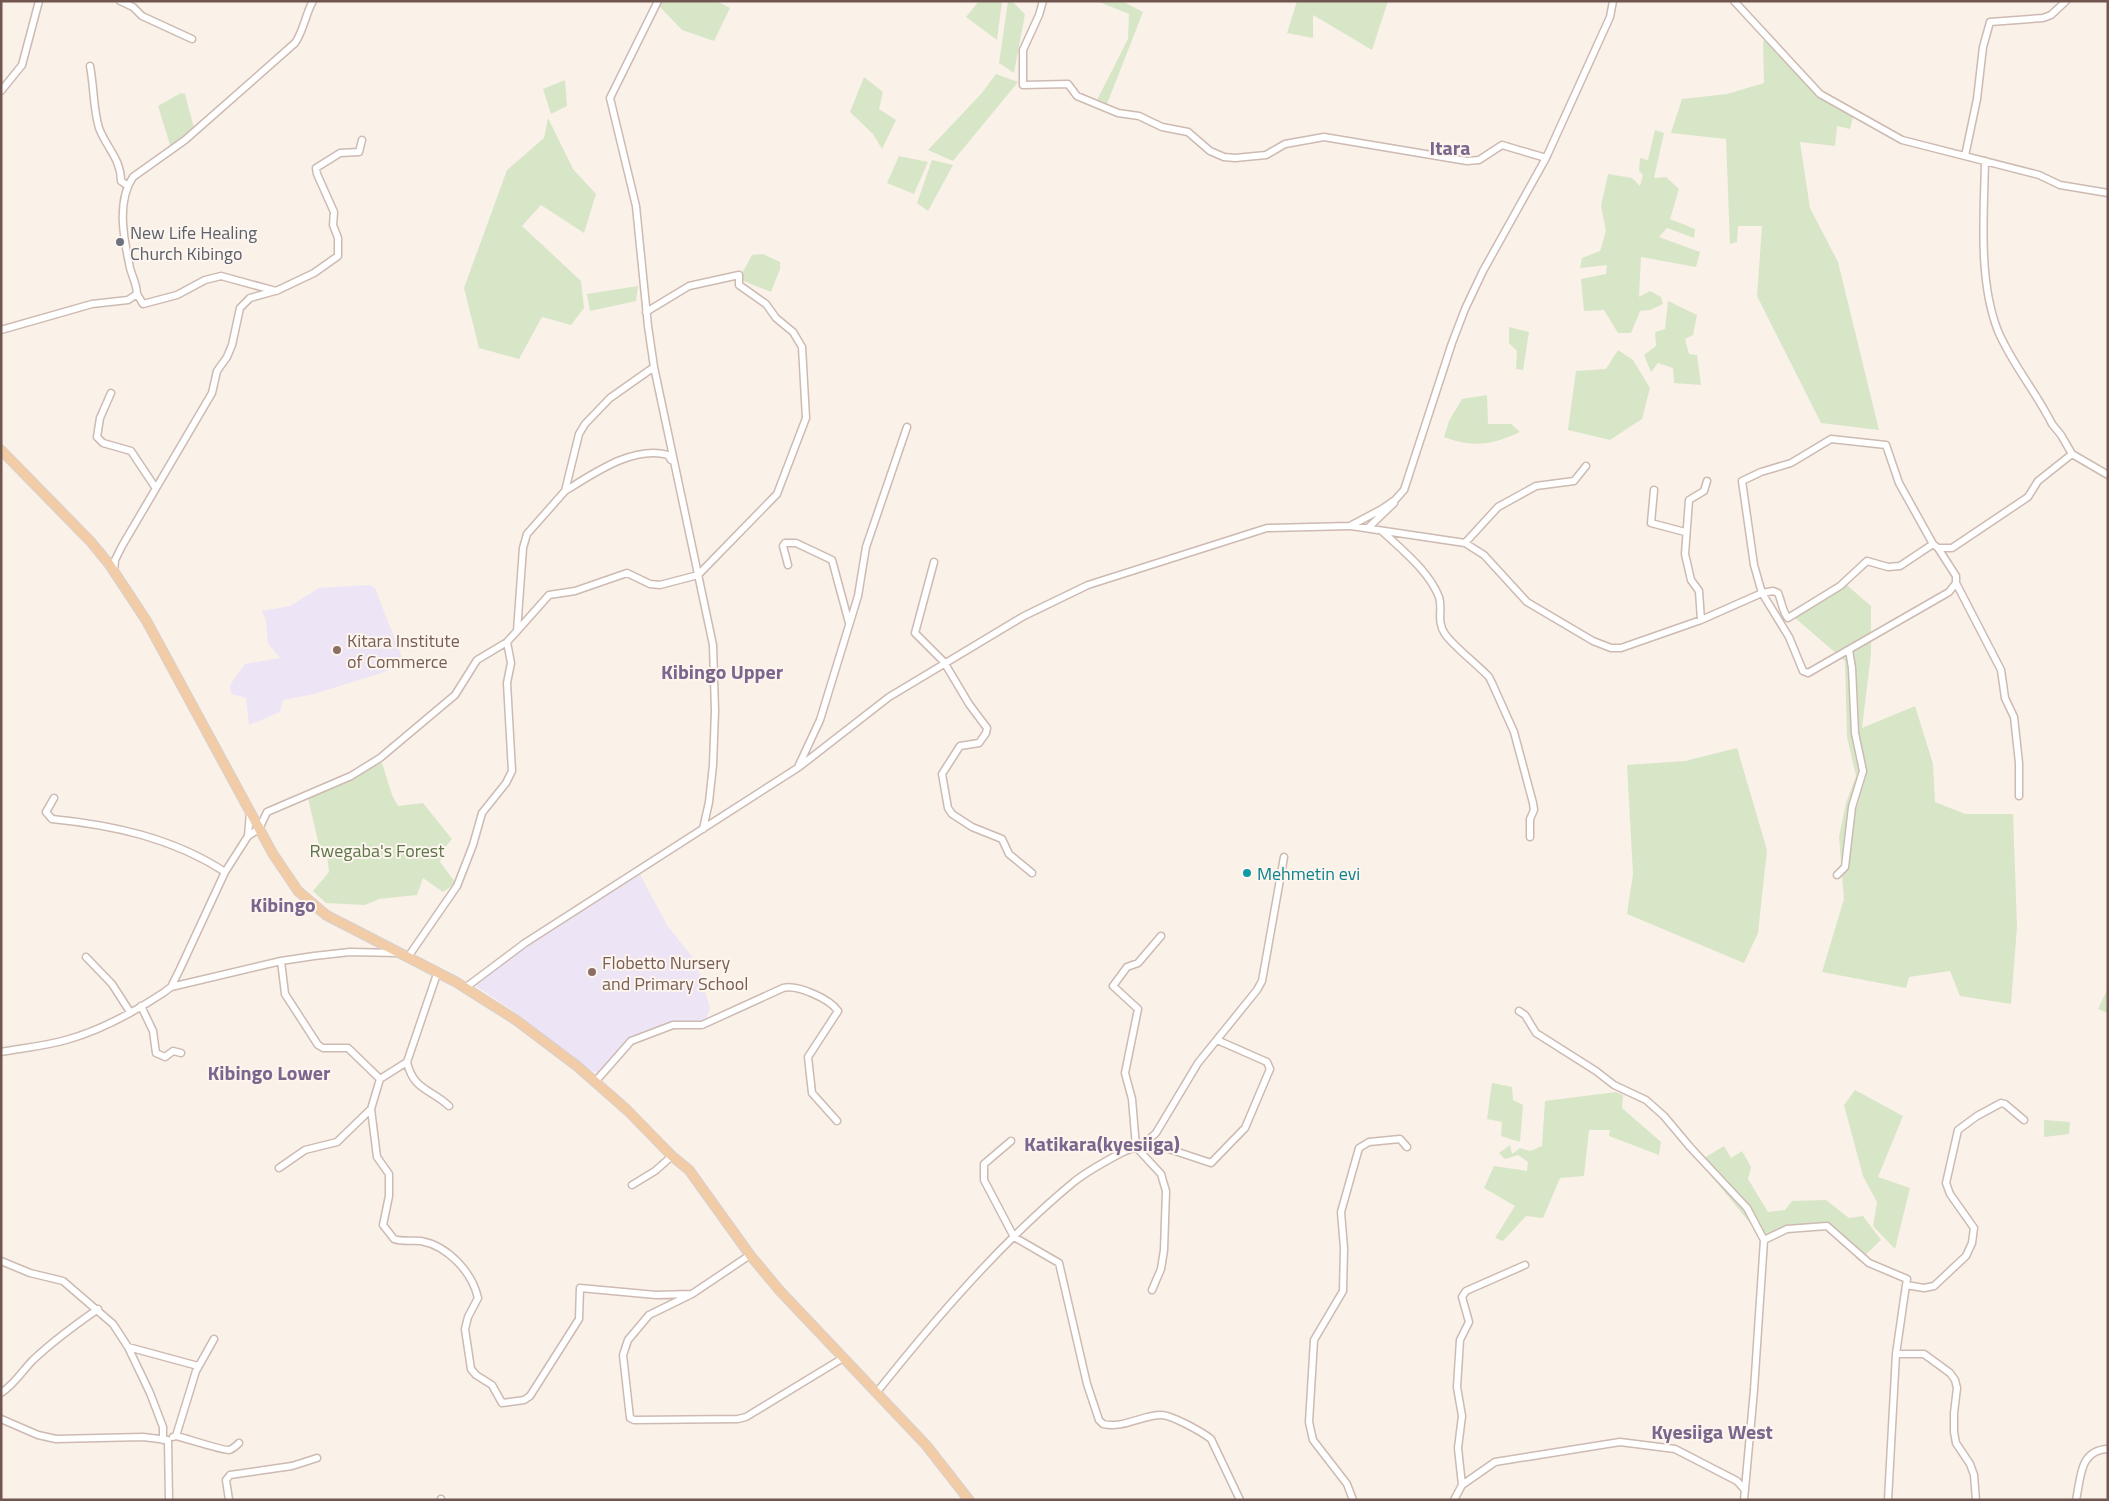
<svg xmlns="http://www.w3.org/2000/svg" width="2109" height="1501" viewBox="0 0 2109 1501" font-family="'Titillium Web',sans-serif">
<style>
.education{fill:#ede4f6}
.green{fill:#d8e6c8}
.lines{fill:none;stroke-linecap:round;stroke-linejoin:round}
.minor-casing{stroke:#cdbab2;stroke-width:9}
.major-casing{stroke:#d7d0ce;stroke-width:11}
.minor{stroke:#fff;stroke-width:6}
.major{stroke:#f1cca7;stroke-width:9}
.worship-dot{fill:#6b7280;stroke:#fdf5ee;stroke-width:2}
.education-dot{fill:#8d6e63;stroke:#fdf5ee;stroke-width:2}
.culture-dot{fill:#0f9aa8;stroke:#fdf5ee;stroke-width:2}
.labels{text-anchor:middle;dominant-baseline:central;stroke-width:4;stroke-linejoin:round;paint-order:stroke}
.worship-label{font-size:18px;fill:#5b616d;stroke:#fdf5ee;text-anchor:start}
.education-label{font-size:18px;fill:#785e54;stroke:#fdf5ee;text-anchor:start}
.park-label{font-size:18px;fill:#5c7648;stroke:#fdf5ee}
.culture-label{font-size:18px;fill:#0d838f;stroke:#fdf5ee;text-anchor:start}
.quarter-label{font-size:20px;font-weight:bold;fill:#7b668d;stroke:#fdf5ee}
</style>
<rect width="100%" height="100%" fill="#faf1e8"/>
<path class="education" d="M 369,585 L 375,588 L 404,663 L 381,673 L 314,694 L 283,700 L 280,712 L 249,725 L 246,698 L 231,694 L 230,685 L 245,664 L 280,658 L 268,643 L 266,621 L 262,611 L 290,606 L 319,588 Z
M 638,871 L 667,925 L 696,962 L 710,1008 L 705,1024 L 678,1021 L 636,1039 L 622,1058 L 602,1075 L 578,1065 L 519,1015 L 470,982 Z"/>
<path class="green" d="M 662,1 L 717,1 L 730,8 L 714,41 L 682,30 L 659,6 Z
M 979,1 L 1002,1 L 997,40 L 966,17 Z
M 1008,1 L 1012,1 L 1025,14 L 1014,73 L 999,63 Z
M 1097,1 L 1122,1 L 1143,12 L 1107,104 L 1097,100 L 1128,39 L 1129,14 Z
M 1297,1 L 1388,1 L 1372,50 L 1313,15 L 1313,38 L 1287,33 Z
M 1763,41 L 1772,41 L 1819,93 L 1854,113 L 1850,129 L 1837,126 L 1835,146 L 1800,142 L 1810,208 L 1838,262 L 1879,430 L 1821,423 L 1757,296 L 1762,226 L 1738,226 L 1737,242 L 1730,244 L 1726,139 L 1671,133 L 1682,99 L 1727,94 L 1764,83 Z
M 996,74 L 1018,82 L 953,161 L 928,150 L 981,94 Z
M 864,77 L 883,92 L 879,109 L 896,120 L 882,149 L 873,134 L 850,112 Z
M 565,80 L 567,106 L 551,114 L 543,89 Z
M 181,93 L 185,94 L 194,128 L 171,148 L 158,106 Z
M 548,118 L 573,169 L 596,194 L 584,233 L 541,205 L 522,226 L 581,281 L 584,308 L 571,325 L 542,317 L 519,359 L 479,348 L 464,288 L 507,170 L 544,138 Z
M 1655,130 L 1664,133 L 1654,178 L 1666,177 L 1679,189 L 1670,219 L 1695,229 L 1694,238 L 1667,228 L 1659,237 L 1700,252 L 1696,267 L 1641,257 L 1639,297 L 1650,291 L 1661,297 L 1663,304 L 1650,310 L 1640,311 L 1631,333 L 1618,333 L 1604,310 L 1584,311 L 1581,279 L 1606,274 L 1607,265 L 1580,268 L 1582,258 L 1600,251 L 1606,231 L 1601,206 L 1608,174 L 1632,178 L 1640,186 L 1643,175 L 1639,171 L 1640,158 L 1648,160 Z
M 899,156 L 928,162 L 914,194 L 887,183 Z
M 932,160 L 953,165 L 928,211 L 917,203 Z
M 763,254 L 780,262 L 780,269 L 771,292 L 739,279 L 752,255 Z
M 638,286 L 636,301 L 590,311 L 587,294 Z
M 1668,301 L 1697,315 L 1693,335 L 1685,339 L 1689,354 L 1697,355 L 1701,385 L 1674,383 L 1673,368 L 1658,363 L 1651,372 L 1644,355 L 1656,346 L 1655,332 L 1665,329 Z
M 1509,327 L 1529,332 L 1523,370 L 1516,369 L 1517,351 L 1509,343 Z
M 1618,350 L 1633,360 L 1650,388 L 1642,419 L 1610,440 L 1568,430 L 1576,371 L 1606,369 Z
M 1487,395 L 1488,424 L 1511,424 L 1520,432 C 1492,445 1473,448 1444,437 L 1449,421 L 1462,399 Z
M 1842,581 L 1871,606 L 1871,654 L 1862,728 L 1915,706 L 1933,764 L 1935,802 L 1965,814 L 2013,814 L 2017,927 L 2011,1004 L 1960,996 L 1950,971 L 1909,977 L 1906,988 L 1822,972 L 1844,899 L 1839,837 L 1846,803 L 1856,776 L 1847,737 L 1845,661 L 1794,617 Z
M 1737,748 L 1767,850 L 1758,933 L 1744,963 L 1627,914 L 1633,874 L 1627,765 L 1685,761 Z
M 382,763 C 387,777 390,794 398,806 L 423,803 L 452,839 L 443,850 L 440,862 L 456,883 L 443,892 L 423,878 L 417,895 L 379,899 L 365,905 L 326,903 L 313,891 L 329,872 L 327,855 L 320,850 L 308,798 C 321,790 338,787 351,779 C 365,771 364,767 382,763 Z
M 2108,988 L 2108,1013 L 2098,1009 Z
M 1492,1083 L 1512,1087 L 1513,1100 L 1523,1105 L 1520,1142 L 1501,1136 L 1502,1122 L 1487,1119 Z
M 1855,1090 L 1903,1116 L 1878,1177 L 1910,1188 L 1895,1249 L 1873,1226 L 1877,1202 L 1863,1176 L 1844,1105 Z
M 1616,1092 L 1623,1095 L 1622,1108 L 1661,1142 L 1659,1155 L 1609,1136 L 1610,1130 L 1589,1130 L 1584,1176 L 1560,1178 L 1543,1218 L 1526,1216 L 1503,1241 L 1495,1238 L 1515,1206 L 1484,1188 L 1494,1166 L 1527,1171 L 1528,1162 L 1518,1155 L 1505,1159 L 1499,1153 L 1510,1145 L 1512,1154 L 1520,1148 L 1530,1151 L 1542,1146 L 1545,1101 Z
M 2044,1120 L 2070,1122 L 2069,1134 L 2044,1137 Z
M 1724,1146 L 1731,1158 L 1742,1151 L 1751,1167 L 1748,1179 L 1768,1212 L 1785,1210 L 1792,1201 L 1826,1200 L 1849,1218 L 1863,1216 L 1881,1240 L 1859,1261 C 1851,1253 1842,1237 1834,1231 C 1814,1216 1784,1232 1764,1240 L 1699,1161 Z"/>
<g class="lines">
<g class="minor-casing">
<path id="minor" d="M 120,1 L 133,7 L 142,16 L 192,39
M 658,1 L 610,98 L 636,206 L 648,326 L 654,367 L 713,645 L 715,711 L 713,765 L 709,802 L 703,829
M 1043,1 L 1039,15 L 1023,50 L 1023,85 L 1068,84 L 1077,96 L 1118,113 L 1139,116 L 1162,127 L 1188,132 L 1210,151 L 1224,157 L 1235,158 L 1266,155 L 1285,144 L 1324,137 L 1467,161 L 1479,160 L 1502,145 L 1546,158
M 1734,1 L 1820,94 L 1902,140 L 2039,175 L 2060,185 L 2108,193
M 90,66 C 94,86 93,108 99,128 C 106,147 121,159 121,181 L 128,186
M 1,91 L 22,65 L 39,1
M 1965,156 L 1977,99 L 1983,47 L 1990,22 L 2043,18 L 2051,15 L 2066,1
M 1985,161 C 1984,215 1978,280 1998,331 C 2012,364 2036,392 2052,424 L 2061,435 L 2072,454 L 2108,475
M 137,294 L 143,304 L 177,295 L 205,280 L 221,276 L 276,291 L 314,273 L 338,256 L 338,238 L 333,225 L 334,212 L 317,174 L 316,168 L 340,153 L 359,152 L 362,140
M 1,330 L 92,304 L 128,300 L 137,294 C 137,285 132,276 130,268 C 124,240 116,202 133,177 L 185,140 L 295,43 C 304,30 305,15 313,1
M 111,393 L 100,418 L 97,437 L 103,443 L 131,451 L 155,487
M 1654,490 L 1651,523 L 1685,532
M 565,491 C 593,474 633,445 668,455 L 671,460
M 1351,526 L 1465,543 L 1484,555 L 1527,602 L 1593,641 L 1611,648 L 1621,648 L 1701,620 L 1762,593 L 1754,565 L 1742,481 L 1761,472 L 1791,463 L 1831,439 L 1886,445 L 1899,483 L 1933,544 L 1938,548 L 1952,548 L 2028,497 L 2038,481 L 2072,454
M 1368,528 L 1394,503
M 1382,531 C 1402,550 1429,571 1439,597 C 1443,609 1436,621 1445,634 C 1454,647 1477,664 1489,677 L 1492,683 L 1514,732 L 1533,803 L 1534,810 L 1530,819 L 1530,837
M 1465,543 L 1498,507 L 1536,486 L 1574,481 L 1586,466
M 1933,544 L 1900,566 L 1888,567 L 1867,561 L 1840,586 L 1788,618 C 1782,611 1782,602 1778,593 L 1773,591 L 1762,593 L 1789,637 L 1803,671 L 1808,673 L 1949,592 L 1956,583 L 1956,576 L 1938,548
M 934,562 L 915,633 L 944,662 L 969,704 L 987,728 L 986,733 L 979,743 L 960,746 L 942,774 L 948,808 L 952,814 L 972,827 L 1002,839 L 1009,854 L 1032,873
M 788,565 L 783,546 L 785,543 L 796,543 L 832,560 L 849,623
M 114,573 L 115,560 L 122,546 L 212,393 L 217,371 L 227,357 L 232,345 L 240,308 L 250,298 L 275,291
M 1956,583 L 2001,670 L 2005,698 L 2014,717 L 2019,763 L 2019,796
M 1701,620 L 1699,591 L 1691,580 L 1685,554 L 1689,500 L 1704,491 L 1707,481
M 517,631 L 549,595 L 575,591 L 627,573 L 650,584 L 660,585 L 698,575 L 777,494 L 806,418 L 802,347 L 793,332 L 776,318 L 766,304 L 739,285 L 739,275 L 689,286 L 646,312
M 799,765 L 820,720 L 858,596 L 866,547 L 907,427
M 54,798 L 46,812 L 52,819 C 113,825 173,838 225,872
M 248,836 L 250,812
M 1837,875 L 1845,867 L 1852,807 L 1863,771 L 1855,733 L 1852,668 L 1849,650
M 86,957 L 112,984 L 130,1012
M 408,957 L 457,886 L 473,845 L 482,813 L 506,783 L 512,771 L 507,683 L 511,663 L 507,642
M 281,961 L 285,994 L 318,1045 L 323,1048 L 348,1048 L 380,1079
M 437,974 L 407,1062 C 413,1090 431,1089 449,1106
M 171,987 L 281,961 L 314,956 L 350,952 L 398,953
M 465,988 L 525,943 L 799,767 L 889,697 L 1024,616 L 1088,585 L 1267,528 L 1350,526 L 1382,509 L 1395,500 L 1404,490 L 1452,343 L 1465,309 L 1483,271 L 1546,158 L 1610,17 L 1613,1
M 141,1006 L 153,1031 L 156,1053 L 165,1057 L 173,1051 L 181,1053
M 1519,1011 L 1525,1015 L 1536,1033 L 1596,1071 L 1614,1085 L 1646,1100 L 1664,1116 L 1690,1147 L 1747,1208 L 1764,1240 L 1754,1390 L 1744,1500
M 1,1052 C 23,1048 45,1046 66,1040 C 99,1031 134,1012 163,993 L 171,987 L 180,969 L 225,872 L 248,836 L 259,829 L 267,812 L 351,776 L 380,758 L 455,695 L 477,660 L 507,642 L 517,631 L 523,548 L 527,534 L 565,491 L 579,434 L 585,424 L 610,398 L 654,367
M 407,1062 L 380,1079 L 371,1109 L 377,1157 L 389,1174 L 389,1196 L 383,1225 L 394,1239 C 402,1242 412,1240 421,1241 C 448,1246 472,1272 478,1298 L 468,1317 L 465,1329 L 471,1369 L 476,1375 L 492,1385 L 502,1403 L 524,1400 L 530,1396 L 579,1319 L 580,1288 L 656,1295 L 692,1294
M 595,1082 L 631,1041 L 673,1025 L 702,1025 L 783,988 C 797,984 830,999 838,1011 L 808,1057 L 812,1093 L 837,1121
M 1011,1141 L 984,1164 L 984,1180 L 1014,1237 L 1059,1263 L 1087,1384 L 1099,1420 L 1103,1424 C 1123,1429 1142,1415 1161,1415 C 1172,1415 1202,1432 1211,1439 L 1240,1500
M 1148,1142 L 1211,1163 L 1245,1128 L 1270,1069 L 1267,1062 L 1217,1040
M 279,1168 L 305,1150 L 337,1142 L 371,1109
M 632,1185 L 655,1171 L 672,1156
M 1764,1240 L 1787,1229 L 1827,1226 L 1869,1263 L 1907,1279 L 1906,1285 L 1924,1288 L 1934,1286 L 1966,1256 L 1972,1243 L 1974,1228 L 1950,1194 L 1946,1183 L 1958,1130 L 1977,1116 L 2001,1103 L 2005,1104 L 2024,1120
M 750,1255 L 692,1294 L 649,1315 L 628,1340 L 623,1355 L 630,1418 L 634,1420 L 738,1419 L 746,1417 L 843,1358
M 1,1261 L 30,1273 L 63,1281 L 113,1324 L 128,1347 L 150,1393 L 163,1427 L 163,1440
M 1152,1290 L 1161,1269 L 1164,1250 L 1166,1191 L 1161,1174 L 1136,1147 L 1132,1099 L 1125,1073 L 1138,1009 L 1113,986 L 1127,967 L 1138,963 L 1161,936
M 128,1347 L 198,1366
M 1896,1354 L 1924,1354 L 1950,1373 L 1955,1380 L 1957,1388 L 1954,1413 L 1954,1432 L 1956,1443 L 1970,1464 L 1974,1475 L 1976,1500
M 877,1392 C 936,1318 1002,1241 1075,1181 C 1088,1171 1106,1161 1121,1153 C 1134,1147 1146,1144 1156,1133 L 1198,1063 L 1257,990 L 1262,981 L 1284,857
M 1,1393 C 15,1384 22,1371 33,1360 C 53,1341 75,1325 98,1309
M 1,1419 L 38,1435 L 56,1439 L 143,1437 L 168,1440 L 169,1500
M 176,1436 L 196,1371 L 214,1339
M 173,1437 L 176,1436 C 185,1438 224,1451 229,1450 C 233,1449 236,1446 239,1443
M 1462,1485 L 1458,1448 L 1462,1416 L 1457,1387 L 1460,1340 L 1469,1322 L 1462,1297 L 1466,1291 L 1525,1265
M 441,1499 L 441,1500
M 229,1500 L 226,1480 L 230,1475 L 292,1466 L 317,1458
M 1353,1500 L 1347,1484 L 1313,1440 L 1309,1422 L 1314,1340 L 1343,1291 L 1344,1248 L 1341,1212 L 1359,1148 L 1369,1142 L 1400,1139 L 1407,1147
M 1454,1500 L 1462,1485 L 1495,1462 L 1620,1442 L 1675,1449 L 1737,1481 L 1745,1490
M 1888,1500 L 1896,1354 L 1906,1285
M 2076,1500 C 2081,1478 2079,1450 2108,1449"/>
</g>
<g class="major-casing">
<path id="major" d="M 1,450 L 91,542 L 109,564 L 146,620 L 273,854 L 298,891 L 326,915 L 456,982 L 516,1020 L 577,1066 L 627,1110 L 672,1156 L 689,1170 L 750,1255 L 780,1291 L 926,1445 L 969,1500"/>
</g>
<use href="#minor" class="minor"/>
<use href="#major" class="major"/>
</g>
<circle class="worship-dot" cx="120" cy="242" r="5"/>
<g class="education-dot">
<circle cx="337" cy="650" r="5"/>
<circle cx="592" cy="972" r="5"/>
</g>
<circle class="culture-dot" cx="1247" cy="873" r="5"/>
<g class="labels">
<g class="worship-label">
<text x="130" y="232">New Life Healing<tspan x="130" dy="21">Church Kibingo</tspan></text>
</g>
<g class="education-label">
<text x="347" y="640">Kitara Institute<tspan x="347" dy="21">of Commerce</tspan></text>
<text x="602" y="962">Flobetto Nursery<tspan x="602" dy="21">and Primary School</tspan></text>
</g>
<g class="park-label">
<text x="377" y="850">Rwegaba's Forest</text>
</g>
<g class="culture-label">
<text x="1257" y="873">Mehmetin evi</text>
</g>
<g class="quarter-label">
<text x="1450" y="147">Itara</text>
<text x="722" y="671">Kibingo Upper</text>
<text x="283" y="904">Kibingo</text>
<text x="269" y="1072">Kibingo Lower</text>
<text x="1102" y="1143">Katikara(kyesiiga)</text>
<text x="1712" y="1431">Kyesiiga West</text>
</g>
</g>
<rect width="2109" height="1501" fill="none" stroke="#71564f" stroke-width="5"/>
</svg>
